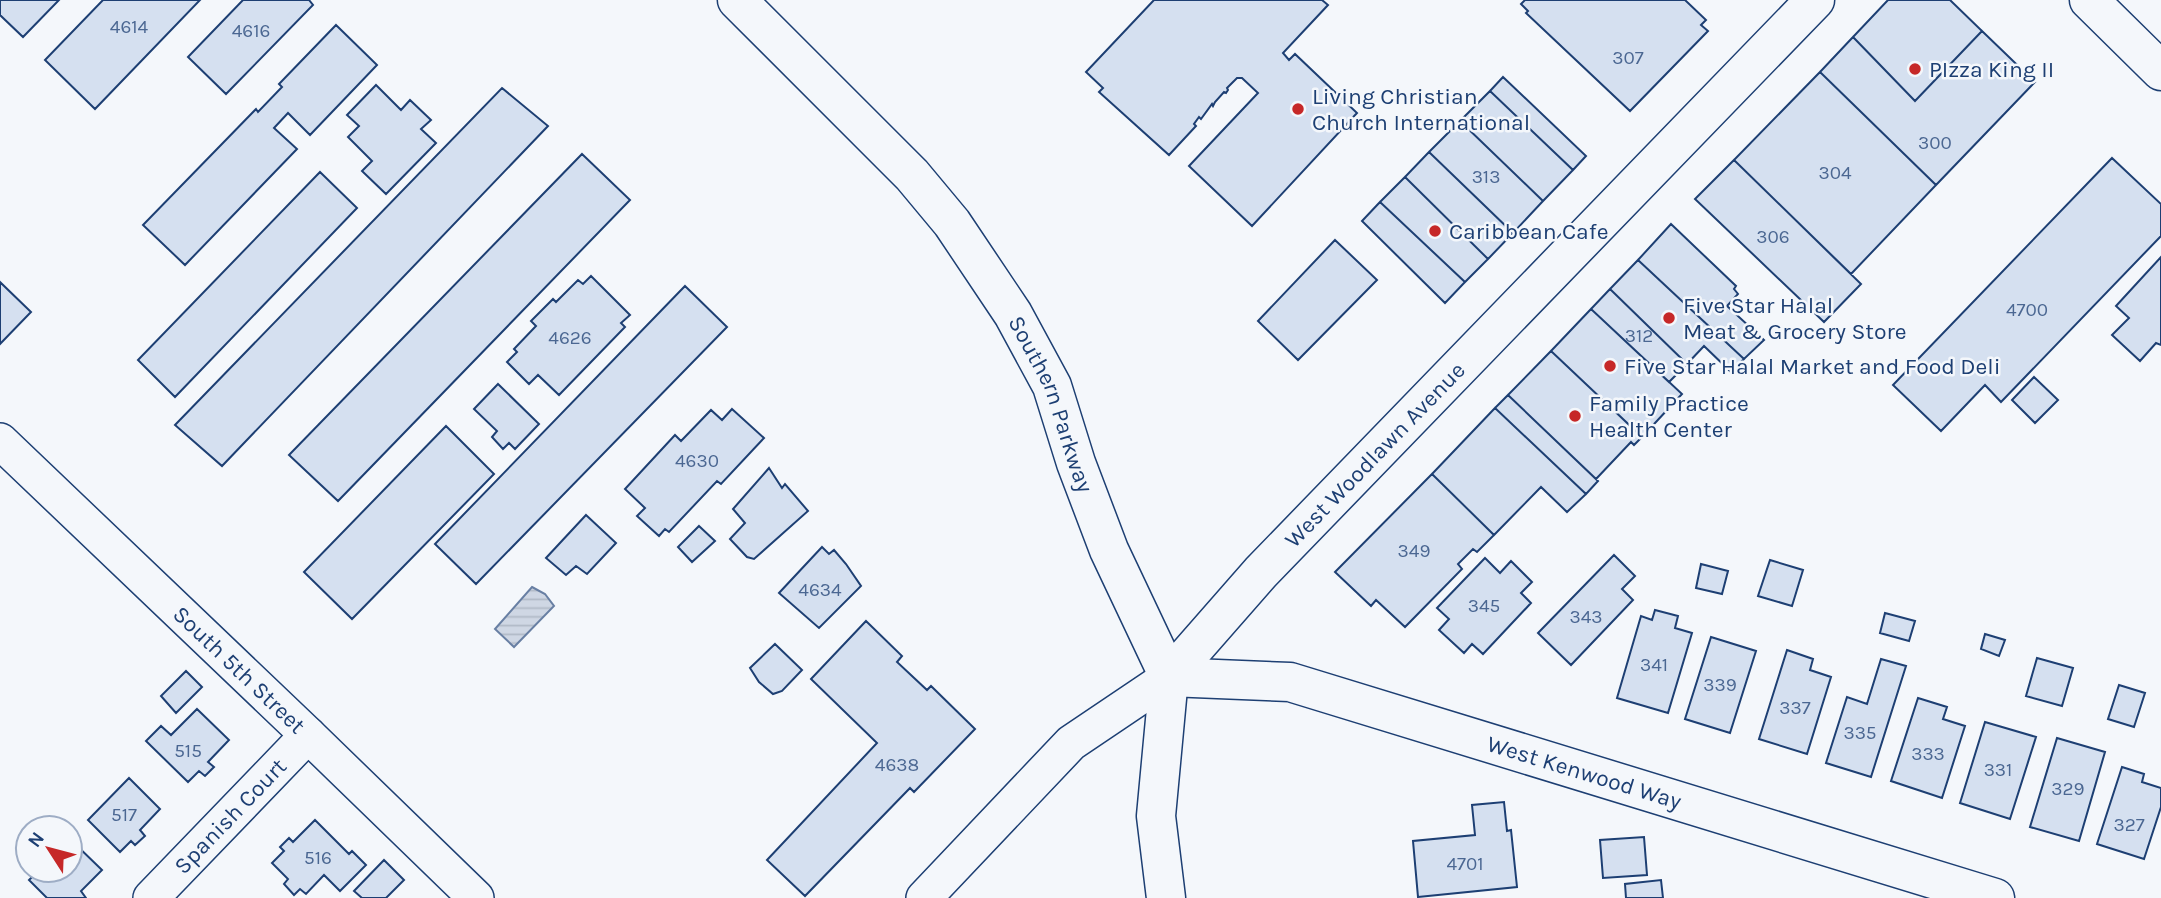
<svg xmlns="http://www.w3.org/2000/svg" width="2161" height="898" viewBox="0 0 2161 898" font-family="Karla,sans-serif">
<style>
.water{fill:url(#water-rules);stroke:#687fa3;stroke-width:2}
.building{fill:#d5e0f0;stroke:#1d3f73;stroke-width:2}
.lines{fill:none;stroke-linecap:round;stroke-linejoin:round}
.minor-casing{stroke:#1d3f73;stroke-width:38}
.tertiary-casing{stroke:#1d3f73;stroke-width:41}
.secondary-casing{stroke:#1d3f73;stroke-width:41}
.minor{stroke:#f4f7fb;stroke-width:35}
.tertiary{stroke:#f4f7fb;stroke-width:38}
.secondary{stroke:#f4f7fb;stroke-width:38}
.poi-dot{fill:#c62828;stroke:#f4f7fb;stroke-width:2.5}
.labels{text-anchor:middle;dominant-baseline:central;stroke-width:5;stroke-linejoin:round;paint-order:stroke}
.number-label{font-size:19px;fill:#4b6792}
.poi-label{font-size:23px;fill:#1d3f73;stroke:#f4f7fb;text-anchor:start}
.street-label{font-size:23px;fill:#1d3f73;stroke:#f4f7fb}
</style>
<defs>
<pattern id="water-rules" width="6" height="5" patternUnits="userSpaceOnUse" patternTransform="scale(1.75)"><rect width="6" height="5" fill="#cfd7e4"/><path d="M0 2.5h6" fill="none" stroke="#b1bac7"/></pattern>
</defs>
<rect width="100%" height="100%" fill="#f4f7fb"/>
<path class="water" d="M 532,587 L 545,594 L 554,606 L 514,647 L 495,629 Z"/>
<path class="building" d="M 0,0 L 59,0 L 23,37 L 0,15 Z
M 103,0 L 200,0 L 95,109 L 45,60 Z
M 243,0 L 309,0 L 313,5 L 226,94 L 188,57 Z
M 1154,0 L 1322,0 L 1328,5 L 1283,53 L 1289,60 L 1295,54 L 1357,113 L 1252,226 L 1189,166 L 1258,93 L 1242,78 L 1237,78 L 1227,88 L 1228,90 L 1226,93 L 1224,92 L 1215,102 L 1213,106 L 1212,104 L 1201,119 L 1199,117 L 1194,124 L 1196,126 L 1169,155 L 1099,92 L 1103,88 L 1086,72 Z
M 1525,0 L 1685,0 L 1706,20 L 1701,25 L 1708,31 L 1630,111 L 1526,13 L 1528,11 L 1521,4 Z
M 1888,0 L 1950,0 L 1982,31 L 1915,101 L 1853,37 Z
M 336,25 L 377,65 L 310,135 L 288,113 L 274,128 L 297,149 L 185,265 L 143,225 L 256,109 L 258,112 L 282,87 L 279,84 Z
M 1982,31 L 2035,82 L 1936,185 L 1820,72 L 1853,37 L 1915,101 Z
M 1820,72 L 1936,185 L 1851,274 L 1734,160 Z
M 1503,77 L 1586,156 L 1573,170 L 1490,91 Z
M 376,85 L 401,110 L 410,100 L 431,120 L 421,129 L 436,143 L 386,194 L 362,171 L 372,161 L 348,137 L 359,126 L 347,115 Z
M 502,88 L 548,126 L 222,466 L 175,425 Z
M 1490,91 L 1573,170 L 1543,201 L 1460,121 Z
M 1460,121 L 1543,201 L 1513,233 L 1429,152 Z
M 1429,152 L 1513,233 L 1488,259 L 1405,177 Z
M 582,154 L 630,200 L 338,501 L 289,455 Z
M 2112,158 L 2161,204 L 2161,236 L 2001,402 L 1985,385 L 1941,431 L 1893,385 Z
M 1734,160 L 1861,284 L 1824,322 L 1695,199 Z
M 320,172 L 357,208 L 175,397 L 138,360 Z
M 1405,177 L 1488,259 L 1465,282 L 1380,202 Z
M 1380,202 L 1465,282 L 1445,303 L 1362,221 Z
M 1671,224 L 1736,286 L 1734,289 L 1738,294 L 1727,306 L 1764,340 L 1744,359 L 1638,260 Z
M 1335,240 L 1377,280 L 1298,360 L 1258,321 Z
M 2161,257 L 2161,345 L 2156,343 L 2140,361 L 2112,335 L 2129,318 L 2116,306 Z
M 1638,260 L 1744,359 L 1731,372 L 1704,346 L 1687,364 L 1610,289 Z
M 591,276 L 630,315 L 621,323 L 625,327 L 559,395 L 538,375 L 529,384 L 507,362 L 517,352 L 514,349 L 536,326 L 531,321 L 553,299 L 556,302 L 578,280 L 583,284 Z
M 0,282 L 31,312 L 0,344 Z
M 685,286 L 727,327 L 476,584 L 435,544 Z
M 1610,289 L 1687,364 L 1669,382 L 1591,309 Z
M 1591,309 L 1682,394 L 1642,437 L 1551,351 Z
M 1551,351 L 1642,437 L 1634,445 L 1631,442 L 1596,479 L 1508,395 Z
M 2034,377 L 2058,400 L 2035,423 L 2012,400 Z
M 498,384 L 539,424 L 515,449 L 509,443 L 503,449 L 492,437 L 497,431 L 474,409 Z
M 1508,395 L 1598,481 L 1586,494 L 1495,408 Z
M 1495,408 L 1586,494 L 1567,512 L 1541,487 L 1494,535 L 1432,474 Z
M 732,409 L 764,438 L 721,484 L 717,481 L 669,532 L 665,529 L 659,536 L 637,516 L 645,508 L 625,489 L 675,435 L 681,441 L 711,410 L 722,420 Z
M 446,426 L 494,474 L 352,619 L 304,572 Z
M 769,468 L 782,488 L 785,484 L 808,511 L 754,559 L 747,557 L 730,539 L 745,523 L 733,509 Z
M 1432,474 L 1494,535 L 1477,552 L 1473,549 L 1458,564 L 1462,569 L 1405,627 L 1376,600 L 1371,606 L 1335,572 Z
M 586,515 L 616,543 L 587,574 L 576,566 L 566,575 L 546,558 Z
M 699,526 L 715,541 L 692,562 L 678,547 Z
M 822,547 L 829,554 L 834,550 L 846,564 L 861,586 L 819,628 L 779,593 Z
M 1614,555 L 1635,576 L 1622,589 L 1633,600 L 1571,665 L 1538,633 Z
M 1485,558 L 1500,573 L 1511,561 L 1532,582 L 1521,593 L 1531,603 L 1483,654 L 1472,644 L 1464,653 L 1439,630 L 1449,619 L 1437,608 Z
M 1770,560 L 1803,570 L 1792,606 L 1758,596 Z
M 1701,564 L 1728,571 L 1722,594 L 1696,588 Z
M 1655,610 L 1678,616 L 1675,628 L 1692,633 L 1668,713 L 1617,698 L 1641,616 L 1652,620 Z
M 1885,613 L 1915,621 L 1909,641 L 1880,633 Z
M 866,621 L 902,656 L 897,662 L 927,690 L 931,686 L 975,729 L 914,792 L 910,788 L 805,896 L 767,860 L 877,743 L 811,679 Z
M 1985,634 L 2005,640 L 1999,656 L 1981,649 Z
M 1711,637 L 1756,651 L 1730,733 L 1685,719 Z
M 775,644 L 802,670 L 782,691 L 773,694 L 759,682 L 750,668 Z
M 1787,650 L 1813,659 L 1810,670 L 1831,677 L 1807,754 L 1759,739 Z
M 2037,658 L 2073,668 L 2062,706 L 2026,696 Z
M 1881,659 L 1906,666 L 1871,777 L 1826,763 L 1847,697 L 1867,704 Z
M 186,671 L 202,687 L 176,713 L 161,696 Z
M 2119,685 L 2145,693 L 2134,727 L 2108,719 Z
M 1918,698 L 1947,707 L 1943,719 L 1965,726 L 1942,798 L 1891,781 Z
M 197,709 L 229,740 L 208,762 L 214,767 L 205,776 L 199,771 L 188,782 L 146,741 L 161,726 L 171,735 Z
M 1985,722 L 2036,737 L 2010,819 L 1960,803 Z
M 2057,738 L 2105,752 L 2079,841 L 2030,827 Z
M 2122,767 L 2144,774 L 2142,782 L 2161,788 L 2161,807 L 2144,859 L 2097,844 Z
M 129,778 L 160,809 L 140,830 L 145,836 L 135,845 L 131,841 L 120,852 L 88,820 Z
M 1504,802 L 1507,831 L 1511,830 L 1517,887 L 1418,897 L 1413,841 L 1475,835 L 1472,805 Z
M 315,820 L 349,854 L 352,851 L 366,865 L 340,891 L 324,875 L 306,894 L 300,889 L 294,895 L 284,884 L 288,879 L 272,863 L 284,851 L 280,847 L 289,838 L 293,842 Z
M 1644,837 L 1647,875 L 1603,878 L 1600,840 Z
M 70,839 L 102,870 L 81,891 L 86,898 L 47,898 L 29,880 L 39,870 L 70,870 Z
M 384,860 L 404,880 L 386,898 L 362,898 L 354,891 Z
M 1661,880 L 1663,898 L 1626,898 L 1625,884 Z"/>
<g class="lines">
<g class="minor-casing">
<g id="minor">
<path id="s1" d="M 0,441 L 308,735 L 476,898"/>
<path id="s2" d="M 151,898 L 308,735"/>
<path d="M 924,898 L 1071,743 L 1169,677"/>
</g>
</g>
<g class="tertiary-casing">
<g id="tertiary">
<path id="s3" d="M 1169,677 L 1290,682 L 1995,898"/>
</g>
</g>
<g class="secondary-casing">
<g id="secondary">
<path id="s4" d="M 737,0 L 912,175 L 952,223 L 1013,314 L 1052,386 L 1076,463 L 1109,550 L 1169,677 L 1156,816 L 1166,898"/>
<path d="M 2089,0 L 2161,71"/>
<path id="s5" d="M 1169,677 L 1261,572 L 1815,0"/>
</g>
</g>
<use href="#minor" class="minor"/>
<use href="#tertiary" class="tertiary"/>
<use href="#secondary" class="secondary"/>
</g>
<g class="poi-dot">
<circle cx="1915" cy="69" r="7"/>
<circle cx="1298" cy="109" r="7"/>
<circle cx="1435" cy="231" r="7"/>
<circle cx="1669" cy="318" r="7"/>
<circle cx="1610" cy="366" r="7"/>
<circle cx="1575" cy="416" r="7"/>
</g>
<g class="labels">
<g class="number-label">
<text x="129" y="27">4614</text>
<text x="251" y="31">4616</text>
<text x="1628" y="58">307</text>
<text x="1935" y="143">300</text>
<text x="1835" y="173">304</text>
<text x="1486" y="177">313</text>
<text x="1773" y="237">306</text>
<text x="2027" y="310">4700</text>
<text x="1639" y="336">312</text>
<text x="570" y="338">4626</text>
<text x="697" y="461">4630</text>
<text x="1414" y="551">349</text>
<text x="820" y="590">4634</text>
<text x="1484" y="606">345</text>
<text x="1586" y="617">343</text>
<text x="1654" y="665">341</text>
<text x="1720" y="685">339</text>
<text x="1795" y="708">337</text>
<text x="1860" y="733">335</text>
<text x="188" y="751">515</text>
<text x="1928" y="754">333</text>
<text x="897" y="765">4638</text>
<text x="1998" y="770">331</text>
<text x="2068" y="789">329</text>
<text x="124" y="815">517</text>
<text x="2129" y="825">327</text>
<text x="318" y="858">516</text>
<text x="1465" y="864">4701</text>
</g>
<g class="poi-label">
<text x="1929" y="69">PIzza King II</text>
<text x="1312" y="96">Living Christian<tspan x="1312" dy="26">Church International</tspan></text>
<text x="1449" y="231">Caribbean Cafe</text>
<text x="1683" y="305">Five Star Halal<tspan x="1683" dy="26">Meat &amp; Grocery Store</tspan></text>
<text x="1624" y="366">Five Star Halal Market and Food Deli</text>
<text x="1589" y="403">Family Practice<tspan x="1589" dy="26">Health Center</tspan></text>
</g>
<g class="street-label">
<text stroke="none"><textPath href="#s4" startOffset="518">Southern Parkway</textPath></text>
<text stroke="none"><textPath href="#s5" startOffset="303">West Woodlawn Avenue</textPath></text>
<text stroke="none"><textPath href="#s1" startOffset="331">South 5th Street</textPath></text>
<text stroke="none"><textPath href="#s3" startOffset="429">West Kenwood Way</textPath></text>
<text stroke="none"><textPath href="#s2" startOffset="114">Spanish Court</textPath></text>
</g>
</g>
<g transform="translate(49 849) rotate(306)"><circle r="33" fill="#f4f7fb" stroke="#9eadc5" stroke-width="2"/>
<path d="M0-5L12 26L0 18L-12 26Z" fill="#c62828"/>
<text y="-10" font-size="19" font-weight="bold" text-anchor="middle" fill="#1d3f73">N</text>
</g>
</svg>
